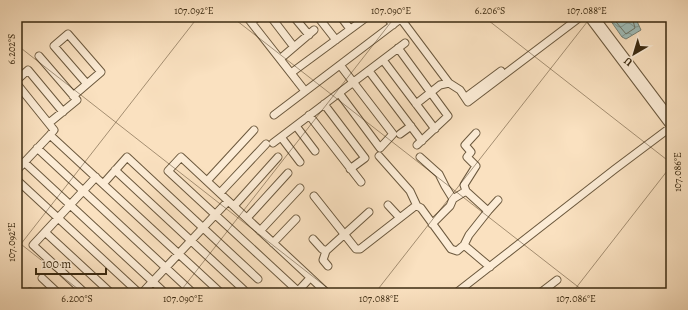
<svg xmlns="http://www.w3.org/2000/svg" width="688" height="310" viewBox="0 0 688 310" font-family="Alegreya,serif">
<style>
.water{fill:url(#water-waves);stroke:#778275}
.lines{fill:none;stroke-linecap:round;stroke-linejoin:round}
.shore{stroke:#6d7364;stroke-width:1}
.minor-casing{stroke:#6b583d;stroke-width:9}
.minor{stroke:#fcecd6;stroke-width:7}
.ticks{fill:none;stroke:#3b2a11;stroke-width:1;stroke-opacity:0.45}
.neatline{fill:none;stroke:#3b2a11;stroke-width:1.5}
.ticks-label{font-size:10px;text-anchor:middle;fill:#3b2a11}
</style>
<defs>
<pattern id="water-waves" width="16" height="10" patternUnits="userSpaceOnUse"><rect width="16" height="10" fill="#9fbcb8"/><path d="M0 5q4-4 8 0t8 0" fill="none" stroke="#839994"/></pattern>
</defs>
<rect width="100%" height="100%" fill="#fae1c0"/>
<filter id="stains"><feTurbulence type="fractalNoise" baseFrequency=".005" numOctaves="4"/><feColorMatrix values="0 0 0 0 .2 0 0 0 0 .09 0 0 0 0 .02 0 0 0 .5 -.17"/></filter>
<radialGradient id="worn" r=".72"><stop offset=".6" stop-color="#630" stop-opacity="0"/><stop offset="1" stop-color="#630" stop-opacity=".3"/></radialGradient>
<path class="water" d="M 608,17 L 635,17 L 641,30 L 626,39 L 622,37 Z"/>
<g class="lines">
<path class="shore" d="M 612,17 L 626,34 L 635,28 L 632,17"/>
<g class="minor-casing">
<path id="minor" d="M 247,17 L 305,91
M 271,17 L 294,47
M 294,17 L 309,35
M 318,17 L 336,40
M 341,17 L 350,29
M 387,17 L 393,25
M 595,17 L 671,118
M 589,18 L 671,127
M 401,19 L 449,83
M 251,22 L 258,17
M 398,48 L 448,116 L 417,145
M 39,56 L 77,100 L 49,123
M 280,59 L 314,30
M 383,60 L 435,129
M 369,71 L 422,141
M 291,73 L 367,17
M 17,80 L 28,70 L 63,112
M 17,84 L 54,130 L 50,135
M 339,93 L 380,148 L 393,134 L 340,65
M 73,96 L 101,72 L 68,34 L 54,46 L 87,84
M 466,97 L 501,71
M 324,104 L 365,158 L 350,169
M 416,104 L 440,85 L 449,83 L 460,90 L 468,102 L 579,18
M 274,115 L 403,17
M 309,115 L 361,182
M 296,126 L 315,151
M 400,134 L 411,126
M 281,137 L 300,162
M 273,143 L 405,43
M 37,148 L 193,293
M 379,156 L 410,191 L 417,206
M 420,157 L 439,174 L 445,186 L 453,199
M 24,162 L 165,293
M 17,170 L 50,135 L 221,293
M 115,170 L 244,290
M 17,180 L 139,293
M 207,181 L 254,130
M 103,184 L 127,157 L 258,279
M 220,193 L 266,144
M 314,196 L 356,249 L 360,249 L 414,207 L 417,206 L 421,208 L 451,249 L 457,251 L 464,245 L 490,267
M 388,205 L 400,218
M 234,206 L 278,157
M 488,211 L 498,200
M 247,218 L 288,173
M 432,224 L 450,206 L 453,199 L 466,191 L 464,185 L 476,166 L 467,157 L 471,152 L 465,145 L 476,133
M 260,231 L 300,188
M 45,232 L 111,293
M 313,239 L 322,249 L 326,251 L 369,212
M 273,243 L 296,219
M 464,245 L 469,235 L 488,211 L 466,191
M 326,251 L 323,260 L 328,266
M 42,278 L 58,293
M 298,291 L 310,278
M 30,292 L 31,293
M 85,293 L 33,245 L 96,177
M 142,293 L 228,201
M 300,293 L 168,171 L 181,157 L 327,293
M 456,293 L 615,169 L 671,127
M 540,293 L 557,280"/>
</g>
<use href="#minor" class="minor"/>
</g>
<path class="ticks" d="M 232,17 L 586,293M 484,17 L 671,163M 17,45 L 334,293M 17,241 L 83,293M 17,249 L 198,17M 179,293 L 395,17M 375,293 L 591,17M 572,293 L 671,166"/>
<rect width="688" height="310" fill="none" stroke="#fae1c0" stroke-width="44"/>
<g transform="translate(634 54) rotate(218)" stroke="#fcecd6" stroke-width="3" paint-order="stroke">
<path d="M0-3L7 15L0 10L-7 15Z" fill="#3b2a11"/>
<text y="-6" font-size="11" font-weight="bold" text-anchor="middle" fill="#3b2a11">U</text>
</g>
<path d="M36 268v6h70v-6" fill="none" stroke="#3b2a11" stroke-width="2"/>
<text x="42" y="268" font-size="12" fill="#3b2a11" stroke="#fcecd6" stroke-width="3" paint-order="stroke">100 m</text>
<rect x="22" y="22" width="644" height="266" class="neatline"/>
<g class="ticks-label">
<text x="194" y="14">107.092°E</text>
<text x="391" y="14">107.090°E</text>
<text x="490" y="14">6.206°S</text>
<text x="587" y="14">107.088°E</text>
<text transform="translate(11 49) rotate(-90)" y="4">6.202°S</text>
<text transform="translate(677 172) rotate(-90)" y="4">107.086°E</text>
<text transform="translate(11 242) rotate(-90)" y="4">107.092°E</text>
<text x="77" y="302">6.200°S</text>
<text x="183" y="302">107.090°E</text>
<text x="379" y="302">107.088°E</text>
<text x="576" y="302">107.086°E</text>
</g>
<rect width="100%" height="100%" filter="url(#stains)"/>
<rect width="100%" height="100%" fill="url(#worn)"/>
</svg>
